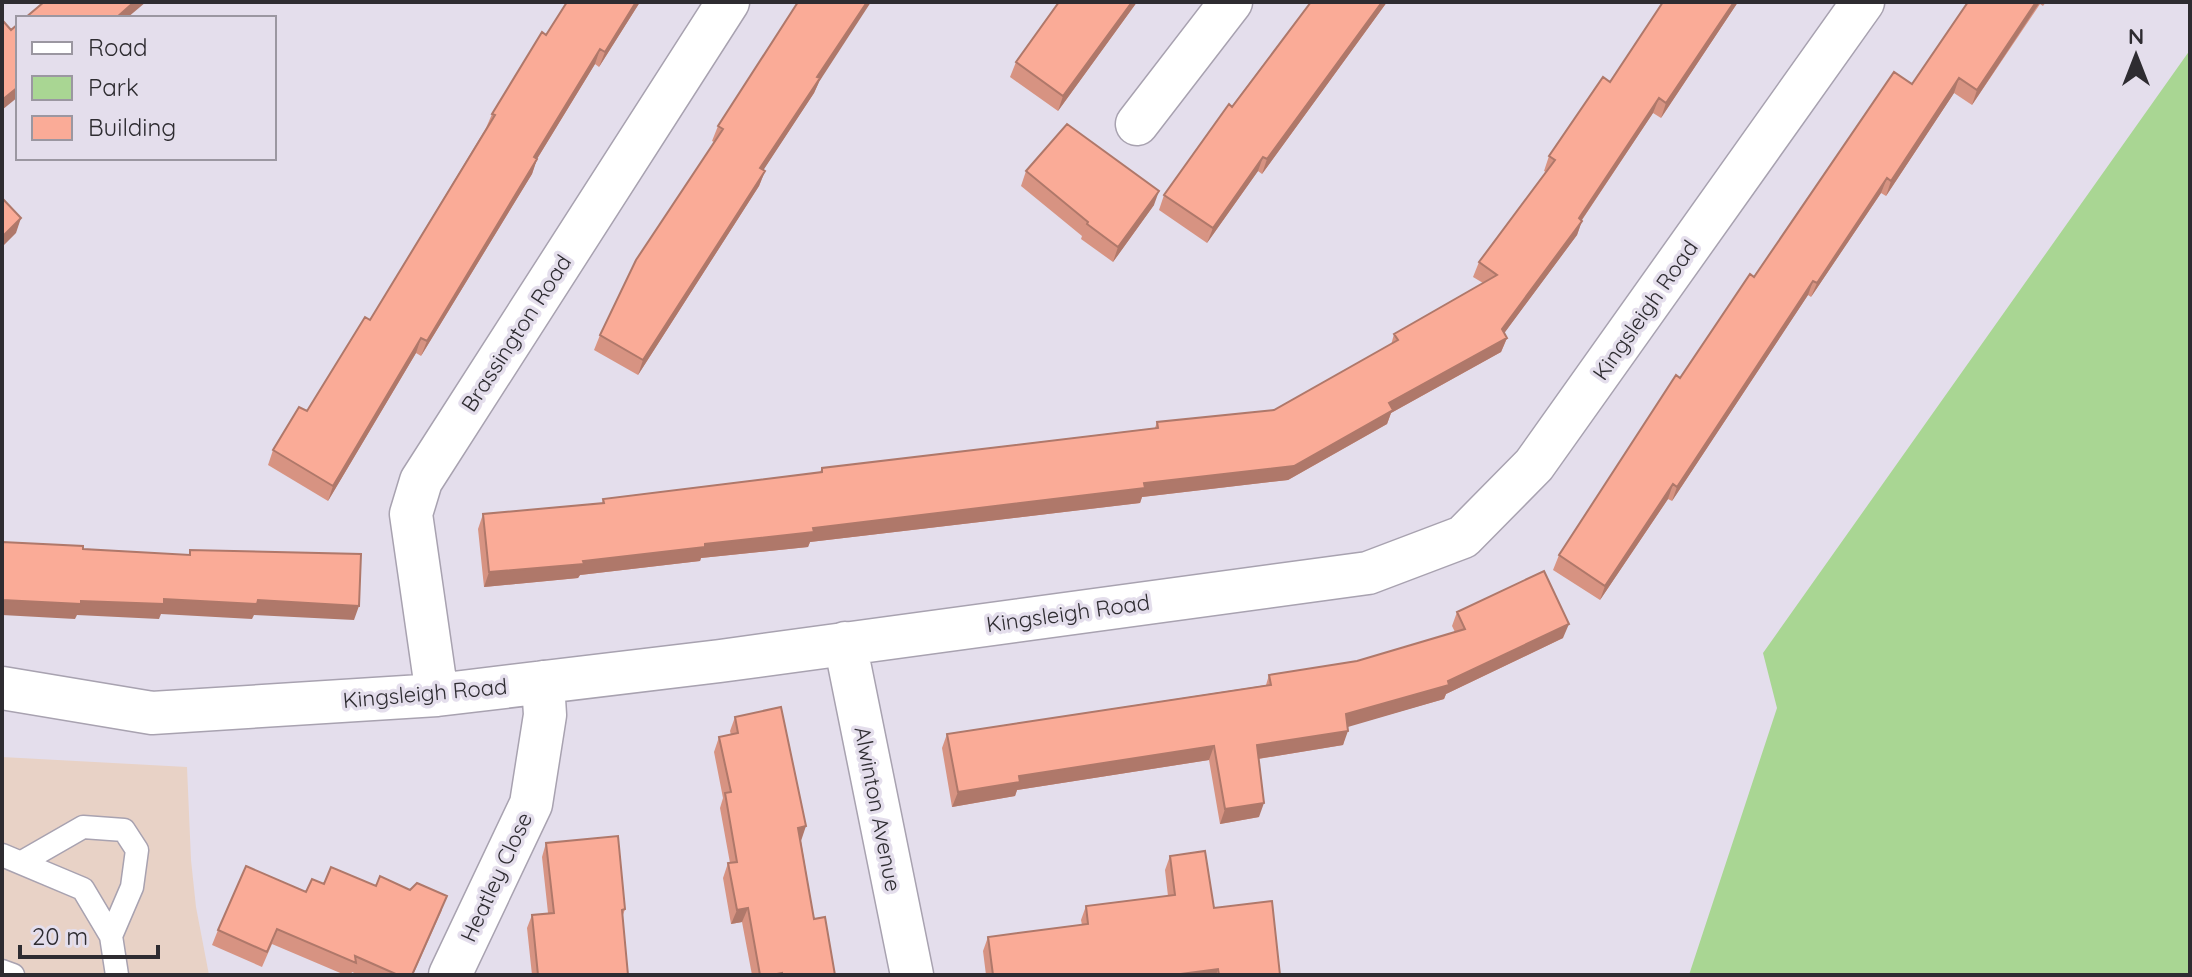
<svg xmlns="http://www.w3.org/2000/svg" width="2192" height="977" viewBox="0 0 2192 977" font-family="Quicksand,sans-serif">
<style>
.commercial{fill:#e8d2c6}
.park{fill:#a9d693}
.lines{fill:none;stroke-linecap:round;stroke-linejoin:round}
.lane-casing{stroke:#a8a2b0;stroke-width:25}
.street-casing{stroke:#a8a2b0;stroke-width:45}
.lane{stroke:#fff;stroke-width:22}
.street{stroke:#fff;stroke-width:42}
.wall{fill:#d79382}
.shaded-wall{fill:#af786a}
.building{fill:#faab97;stroke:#af786a;stroke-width:2}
.labels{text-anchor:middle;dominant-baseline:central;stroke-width:7;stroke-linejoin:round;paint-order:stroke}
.street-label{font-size:22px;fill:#2e2c31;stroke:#e4deec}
</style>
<rect width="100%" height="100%" fill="#e4deec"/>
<path class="commercial" d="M 2,757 L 187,767 L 191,860 L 196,907 L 209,975 L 2,975 Z"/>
<path class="park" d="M 2190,50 L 2190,975 L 1689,975 L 1777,708 L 1763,653 Z"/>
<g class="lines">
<g class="lane-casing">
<path id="lane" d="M 2,855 L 83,889 L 111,936 L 117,975
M 22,862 L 83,827 L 124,830 L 137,850 L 132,887 L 111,936
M 2,971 L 13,975"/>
</g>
<g class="street-casing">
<path id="street" d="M 1137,124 L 1231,2
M 845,643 L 912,975
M 2,688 L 152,713 L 437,695 L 720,661 L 1368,573 L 1463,537 L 1534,465 L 1863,2
M 437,695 L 411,514 L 421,481 L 728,2
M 450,975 L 531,804 L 545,715 L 543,682"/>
</g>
<use href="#lane" class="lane"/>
<use href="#street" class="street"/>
</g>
<path class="wall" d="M 567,2 L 640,2 L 599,67 L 595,64 L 537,159 L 532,174 L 421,356 L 416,353 L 328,501 L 268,465 L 273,450 L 307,411 L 370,320 L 486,128 L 492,114 L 546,35 Z
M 1059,2 L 1137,2 L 1058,111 L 1010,77 L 1016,62 Z
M 1311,2 L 1387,2 L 1262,174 L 1258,171 L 1207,243 L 1159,210 L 1164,195 Z
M 1663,2 L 1738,2 L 1661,118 L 1653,113 L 1582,220 L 1577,235 L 1504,333 L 1507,338 L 1501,352 L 1391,413 L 1387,424 L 1288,480 L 1142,497 L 1140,503 L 810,542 L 808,547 L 701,558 L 700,561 L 580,575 L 578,578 L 484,587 L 478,529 L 483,514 L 602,503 L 603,499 L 820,472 L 822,468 L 1155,428 L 1157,422 L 1274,410 L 1391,345 L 1394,334 L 1483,283 L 1473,277 L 1479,262 L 1546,172 L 1544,171 L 1549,156 L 1610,82 Z
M 1968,2 L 2046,2 L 2043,6 L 2040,4 L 1972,105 L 1954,93 L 1886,196 L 1881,193 L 1811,297 L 1808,295 L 1672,501 L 1668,499 L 1600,600 L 1553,570 L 1559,555 L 1680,378 L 1754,277 L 1912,84 Z
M 819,82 L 814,93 L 763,170 L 765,171 L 759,186 L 638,375 L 594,350 L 600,335 L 714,142 L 712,141 L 718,126 Z
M 1026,171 L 1154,205 L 1113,262 L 1081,239 L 1082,236 L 1021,186 Z
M 1457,612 L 1563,638 L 1446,694 L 1444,699 L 1348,726 L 1343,745 L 1258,759 L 1259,817 L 1220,824 L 1209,760 L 1017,790 L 1015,796 L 952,807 L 942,748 L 947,734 L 1266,685 L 1269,675 L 1357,661 L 1455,632 L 1452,626 Z
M 735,717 L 801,841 L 814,919 L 835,975 L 752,975 L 742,922 L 731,924 L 723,878 L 728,863 L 730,863 L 720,808 L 723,798 L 714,752 L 719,737 L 731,735 L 730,731 Z
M 546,843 L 625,909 L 622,918 L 628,975 L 532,975 L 527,928 L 532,915 L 548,913 L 542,857 Z
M 1170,856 L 1214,908 L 1280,975 L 986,975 L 983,951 L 988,937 L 1082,925 L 1081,920 L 1086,906 L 1168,896 L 1165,870 Z
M 324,884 L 376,886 L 442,910 L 413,975 L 359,975 L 352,972 L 351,975 L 345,975 L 272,944 L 262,967 L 212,945 L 218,930 Z"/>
<path class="shaded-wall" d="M 134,2 L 146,2 L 127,18 L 116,18 Z
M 636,2 L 640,2 L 599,67 L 605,52 Z
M 867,2 L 871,2 L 819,82 L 814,93 L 755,183 L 760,168 L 817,77 Z
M 1132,2 L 1137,2 L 1058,111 L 1063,96 Z
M 1382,2 L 1387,2 L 1262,174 L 1267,159 Z
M 1734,2 L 1738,2 L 1661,118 L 1666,103 Z
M 2036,2 L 2040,2 L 1972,105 L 1977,90 Z
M 600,49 L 595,64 L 529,172 L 534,157 Z
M 1959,78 L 1954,93 L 1886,196 L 1891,181 Z
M 18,87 L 18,97 L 2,110 L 2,100 Z
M 1659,98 L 1653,113 L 1575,230 L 1582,221 L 1577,235 L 1497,343 L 1507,338 L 1501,352 L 1391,413 L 1387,424 L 1288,480 L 1142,497 L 1140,503 L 810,542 L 808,547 L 701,558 L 700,561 L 580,575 L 578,578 L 484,587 L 489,572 L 583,561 L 813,528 L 1144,483 L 1389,403 L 1502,329 L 1579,218 Z
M 1263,157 L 1258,171 L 1207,243 L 1213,228 Z
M 537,159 L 532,174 L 421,356 L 427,341 Z
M 765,171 L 759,186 L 638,375 L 643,360 Z
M 1887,178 L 1881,193 L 1811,297 L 1817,283 Z
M 1159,191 L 1154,205 L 1113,262 L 1118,247 Z
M 21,218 L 16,233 L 2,247 L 2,237 Z
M 1813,281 L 1808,295 L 1672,501 L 1677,487 Z
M 421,338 L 416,353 L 328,501 L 333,486 Z
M 1673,484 L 1668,499 L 1600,600 L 1605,586 Z
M 164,599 L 258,600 L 359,606 L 354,620 L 254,615 L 252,619 L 161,614 L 159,619 L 77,615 L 75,619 L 2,615 L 2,600 Z
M 1569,624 L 1563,638 L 1446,694 L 1444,699 L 1341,729 L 1346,714 L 1448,681 Z
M 1348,731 L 1343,745 L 1251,760 L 1257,745 Z
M 1214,746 L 1209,760 L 1017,790 L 1015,796 L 952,807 L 958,792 L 1019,776 Z
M 1264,803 L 1259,817 L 1220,824 L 1225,809 Z
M 806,826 L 801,841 L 792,843 L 798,828 Z
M 748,908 L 742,922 L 731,924 L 737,910 Z
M 1218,969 L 1216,975 L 1173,975 Z"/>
<path class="building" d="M 44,2 L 134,2 L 116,18 L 25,18 Z
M 567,2 L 636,2 L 605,52 L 600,49 L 534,157 L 537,159 L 427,341 L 421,338 L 333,486 L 273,450 L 299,407 L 307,411 L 365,317 L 370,320 L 495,115 L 492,114 L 542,32 L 546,35 Z
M 798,2 L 867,2 L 817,77 L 820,78 L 760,168 L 765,171 L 643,360 L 600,335 L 636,260 L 723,129 L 718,126 Z
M 1059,2 L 1132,2 L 1063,96 L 1016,62 Z
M 1311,2 L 1382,2 L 1267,159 L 1263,157 L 1213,228 L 1164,195 L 1229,104 L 1232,107 Z
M 1663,2 L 1734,2 L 1666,103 L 1659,98 L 1579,218 L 1582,221 L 1502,329 L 1507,338 L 1389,403 L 1393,410 L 1294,466 L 1144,483 L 1145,488 L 813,528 L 814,532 L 705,544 L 705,547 L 583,561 L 584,564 L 489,572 L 483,514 L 604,503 L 603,499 L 822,472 L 822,468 L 1158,428 L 1157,422 L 1274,410 L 1398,340 L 1394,334 L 1497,275 L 1479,262 L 1555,160 L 1549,156 L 1603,77 L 1610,82 Z
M 1968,2 L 2036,2 L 1977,90 L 1959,78 L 1891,181 L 1887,178 L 1817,283 L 1813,281 L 1677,487 L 1673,484 L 1605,586 L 1559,555 L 1676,375 L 1680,378 L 1750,274 L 1754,277 L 1894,72 L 1912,84 Z
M 4,22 L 11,30 L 18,24 L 18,87 L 2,100 L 2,24 Z
M 1067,124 L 1159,191 L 1118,247 L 1087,224 L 1088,222 L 1026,171 Z
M 2,198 L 21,218 L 2,237 Z
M 2,542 L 83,546 L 83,549 L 190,555 L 190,550 L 361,554 L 359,606 L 258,600 L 257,604 L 164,599 L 164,604 L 81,601 L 81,604 L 2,600 Z
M 1544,571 L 1569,624 L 1448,681 L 1449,685 L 1346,714 L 1348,731 L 1257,745 L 1264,803 L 1225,809 L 1214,746 L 1019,776 L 1020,782 L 958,792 L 947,734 L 1271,685 L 1269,675 L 1357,661 L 1465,629 L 1457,612 Z
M 781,707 L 806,826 L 798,828 L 814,919 L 825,917 L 835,975 L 782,975 L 782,973 L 772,975 L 760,975 L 748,908 L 737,910 L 728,863 L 737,862 L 725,793 L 731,792 L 719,737 L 738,733 L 735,717 Z
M 618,836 L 625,909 L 622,910 L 628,975 L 538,975 L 532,915 L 554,913 L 546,843 Z
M 1205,851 L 1214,908 L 1272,901 L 1280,975 L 1219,975 L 1218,969 L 1173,975 L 993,975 L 988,937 L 1088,924 L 1086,906 L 1175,895 L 1170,856 Z
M 246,866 L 306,892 L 312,879 L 324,884 L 331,867 L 376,886 L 380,876 L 410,890 L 417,883 L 447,896 L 412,975 L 398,975 L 355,956 L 356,963 L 277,929 L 267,952 L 218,930 Z"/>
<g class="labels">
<g class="street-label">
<text transform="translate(1645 310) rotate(-55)">Kingsleigh Road</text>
<text transform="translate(516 333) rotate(-57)">Brassington Road</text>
<text transform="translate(1068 613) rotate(-8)">Kingsleigh Road</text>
<text transform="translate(425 693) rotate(-5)">Kingsleigh Road</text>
<text transform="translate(878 809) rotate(79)">Alwinton Avenue</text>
<text transform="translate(496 877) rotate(-65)">Heatley Close</text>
</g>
</g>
<rect width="2192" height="977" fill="none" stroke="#2e2c31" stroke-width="8"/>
<rect x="16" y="16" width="260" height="144" fill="#e4deec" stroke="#9b97a1" stroke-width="2"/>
<rect x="32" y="42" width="40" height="12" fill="#ffffff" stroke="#9b97a1" stroke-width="2"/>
<text x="88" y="56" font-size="24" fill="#2e2c31">Road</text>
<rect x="32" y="76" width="40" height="24" fill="#a9d693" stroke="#9b97a1" stroke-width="2"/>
<text x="88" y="96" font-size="24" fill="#2e2c31">Park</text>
<rect x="32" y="116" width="40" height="24" fill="#faab97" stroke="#9b97a1" stroke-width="2"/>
<text x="88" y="136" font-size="24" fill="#2e2c31">Building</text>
<g transform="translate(2136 56)" stroke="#e4deec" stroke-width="6" paint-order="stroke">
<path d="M0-6L14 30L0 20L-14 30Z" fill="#2e2c31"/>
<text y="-12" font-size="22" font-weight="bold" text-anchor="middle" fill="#2e2c31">N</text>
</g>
<path d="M20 945v12h138v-12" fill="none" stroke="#2e2c31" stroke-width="4"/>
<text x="32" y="945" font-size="24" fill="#2e2c31" stroke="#e4deec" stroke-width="6" paint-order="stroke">20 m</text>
</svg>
